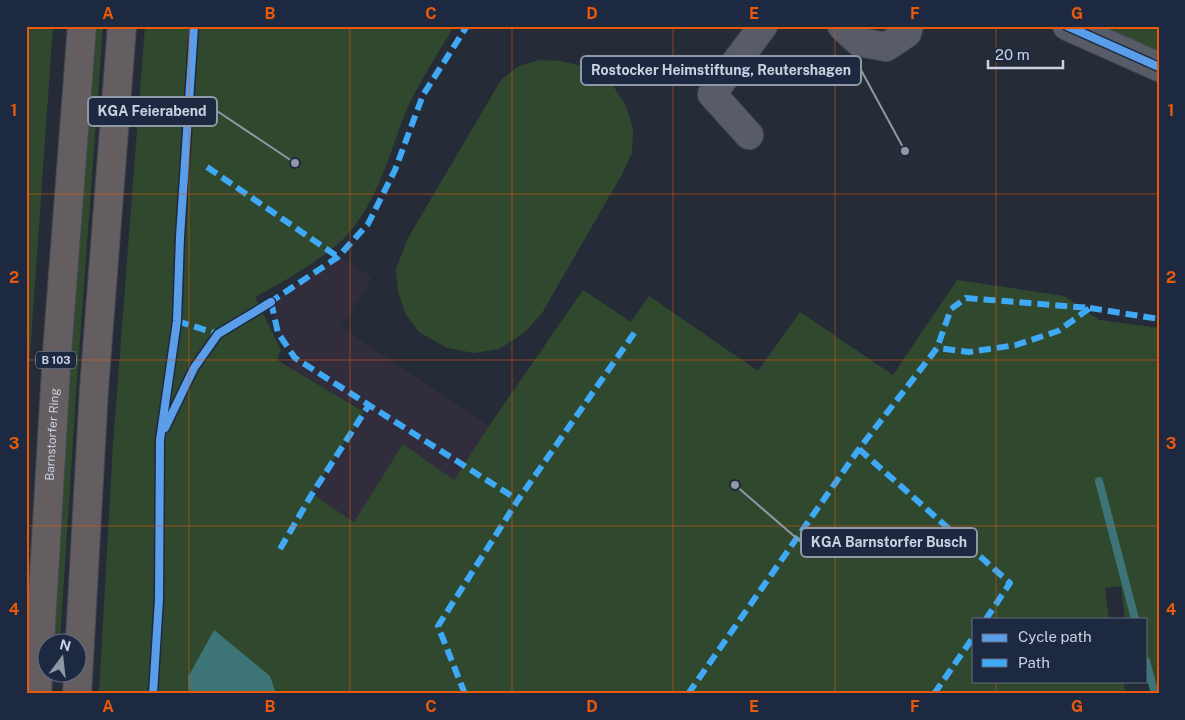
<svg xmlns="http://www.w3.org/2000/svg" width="1185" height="720" viewBox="0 0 1185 720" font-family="'Public Sans',sans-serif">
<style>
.industrial{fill:#322d3c}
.green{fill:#30492e}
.water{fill:#3c7477}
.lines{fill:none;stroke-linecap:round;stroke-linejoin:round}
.stream{stroke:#3c7477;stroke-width:8}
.minor-casing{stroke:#444a55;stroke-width:30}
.highway-casing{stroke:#444a55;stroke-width:30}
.minor{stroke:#575c66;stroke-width:28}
.highway{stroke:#645e60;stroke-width:28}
.quiet{stroke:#3fa9f5;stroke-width:6;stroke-dasharray:12 6;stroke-linecap:butt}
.cycleway-casing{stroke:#1d2940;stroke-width:11}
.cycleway{stroke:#5a9eea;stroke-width:8}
.grid{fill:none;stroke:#e8590c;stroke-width:1;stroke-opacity:0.55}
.labels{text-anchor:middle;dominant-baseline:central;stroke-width:4;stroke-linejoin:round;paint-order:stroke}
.shield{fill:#1d2940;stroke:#969fb1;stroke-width:1}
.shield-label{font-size:11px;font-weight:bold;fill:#cad2e1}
.street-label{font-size:12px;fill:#cad2e1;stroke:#1d2940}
.leader{fill:none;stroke:#9098a6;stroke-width:2}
.callout-dot{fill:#9098a6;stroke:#1d2940;stroke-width:2}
.callout{fill:#1d2940;stroke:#9098a6;stroke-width:2}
.callout-label{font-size:14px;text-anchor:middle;font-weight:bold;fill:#cad2e1}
.neatline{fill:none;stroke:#e8590c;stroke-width:2}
.grid-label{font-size:16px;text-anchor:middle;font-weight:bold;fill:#e8590c}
</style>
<rect width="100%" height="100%" fill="#252c38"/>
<path class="industrial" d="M 338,257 L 372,277 L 341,327 L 489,426 L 454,480 L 355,522 L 312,494 L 364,412 L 288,366 L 295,358 L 278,333 L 271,302 Z"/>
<path class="green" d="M 26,26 L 53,26 L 26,411 Z
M 92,26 L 103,26 L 77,379 L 60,642 L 51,642 Z
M 145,26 L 454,26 C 438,53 420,81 407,109 C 388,155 377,209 338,244 C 313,265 283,282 255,297 L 281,350 L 277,360 L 364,412 L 312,494 L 354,522 L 403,444 L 454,480 L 489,426 L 583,290 L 631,322 L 649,296 L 758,371 L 800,312 L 893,375 L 957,280 L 1064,296 L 1099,320 L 1159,328 L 1159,694 L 1157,694 L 1146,652 L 1146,619 L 1125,619 L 1121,586 L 1105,588 L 1109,619 L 974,619 L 974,681 L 1124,681 L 1125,694 L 99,694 L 113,445 Z
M 1067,26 L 1159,26 L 1159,67 Z
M 539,60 L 561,61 L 586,67 L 610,81 L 625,104 L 633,128 L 632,153 L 621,176 L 542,313 L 524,333 L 499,349 L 474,353 L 447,348 L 419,332 L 406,315 L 398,292 L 396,269 L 408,238 L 501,80 L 519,66 Z"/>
<path class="water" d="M 214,630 L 270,676 L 276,694 L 189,694 L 188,677 Z"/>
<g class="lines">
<path class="stream" d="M 1099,481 L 1135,619
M 1146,661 L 1155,694"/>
<g class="minor-casing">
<path id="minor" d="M 842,26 L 859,42 L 886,47 L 907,33 L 909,26
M 1067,26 L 1159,67
M 749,135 L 712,94 L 763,26"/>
</g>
<g class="highway-casing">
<g id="highway">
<path id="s1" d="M 37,694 L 57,353 L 82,26"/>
<path d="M 77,694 L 94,389 L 122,26"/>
</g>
</g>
<use href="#minor" class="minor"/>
<use href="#highway" class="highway"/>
<path class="quiet" d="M 207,167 L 338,257
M 271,302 L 278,333 L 295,358 L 518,500
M 269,303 L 338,257 L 368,224 L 395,170 L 423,95 L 467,26
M 1090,308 L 1159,319
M 177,321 L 218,334
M 859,449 L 1010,583 L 986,619
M 280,549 L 312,494 L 369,405
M 465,694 L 438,626 L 518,500 L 637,329
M 688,694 L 859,449 L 937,348 L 951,309 L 966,298 L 1090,308 L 1058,331 L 1016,345 L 969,352 L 937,348
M 934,694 L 974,636"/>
<g class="cycleway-casing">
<path id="cycleway" d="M 1067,26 L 1159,67
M 165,428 L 194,368 L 218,334 L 271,302
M 153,694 L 159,599 L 160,440 L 177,321 L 180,237 L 194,26"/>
</g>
<use href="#cycleway" class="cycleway"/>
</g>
<path class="grid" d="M 189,26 L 189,694M 350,26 L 350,694M 512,26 L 512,694M 673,26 L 673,694M 835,26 L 835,694M 996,26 L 996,619M 26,194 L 1159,194M 26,360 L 1159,360M 26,526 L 1159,526M 996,681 L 996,694"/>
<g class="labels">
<rect class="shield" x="36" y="351.5" width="40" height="17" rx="4"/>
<g class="shield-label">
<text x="56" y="360">B 103</text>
</g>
<g class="street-label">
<text stroke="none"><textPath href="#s1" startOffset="260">Barnstorfer Ring</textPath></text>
</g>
</g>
<path class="leader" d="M905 151L861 70M295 163L217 111M735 485L801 542"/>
<g class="callout-dot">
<circle cx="905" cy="151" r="5"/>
<circle cx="295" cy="163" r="5"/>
<circle cx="735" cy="485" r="5"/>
</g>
<g class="callout">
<rect x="581" y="56" width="280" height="29" rx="5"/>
<rect x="88" y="97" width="129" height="29" rx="5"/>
<rect x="801" y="528" width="176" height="29" rx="5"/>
</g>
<g class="callout-label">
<text x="721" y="75">Rostocker Heimstiftung, Reutershagen</text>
<text x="152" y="116">KGA Feierabend</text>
<text x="889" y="547">KGA Barnstorfer Busch</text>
</g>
<rect width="1185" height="720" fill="none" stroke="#1d2940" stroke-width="55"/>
<rect x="972" y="618" width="175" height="65" fill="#1d2940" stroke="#626d80"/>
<rect x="982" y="634" width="25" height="8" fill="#5a9eea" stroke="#626d80"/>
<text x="1018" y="642" font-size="15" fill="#cad2e1">Cycle path</text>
<rect x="982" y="659" width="25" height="8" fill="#3fa9f5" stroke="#626d80"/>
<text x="1018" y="668" font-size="15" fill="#cad2e1">Path</text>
<g transform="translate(62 658) rotate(15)"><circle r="24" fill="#1d2940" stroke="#626d80"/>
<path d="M0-4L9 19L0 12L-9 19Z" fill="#9098a6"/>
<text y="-8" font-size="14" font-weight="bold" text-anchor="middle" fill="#cad2e1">N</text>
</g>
<path d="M988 60v8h75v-8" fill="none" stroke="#cad2e1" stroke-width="2.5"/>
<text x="995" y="60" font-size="15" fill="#cad2e1" stroke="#1d2940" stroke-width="4" paint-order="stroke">20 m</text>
<rect x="28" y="28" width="1130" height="664" class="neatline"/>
<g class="grid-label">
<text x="108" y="19">A</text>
<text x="270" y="19">B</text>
<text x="431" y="19">C</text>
<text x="592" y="19">D</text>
<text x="754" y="19">E</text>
<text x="915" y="19">F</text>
<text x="1077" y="19">G</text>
<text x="14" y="116">1</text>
<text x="1171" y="116">1</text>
<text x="14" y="283">2</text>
<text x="1171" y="283">2</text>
<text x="14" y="449">3</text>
<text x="1171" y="449">3</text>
<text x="14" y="615">4</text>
<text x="1171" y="615">4</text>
<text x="108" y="712">A</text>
<text x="270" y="712">B</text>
<text x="431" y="712">C</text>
<text x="592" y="712">D</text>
<text x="754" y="712">E</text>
<text x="915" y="712">F</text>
<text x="1077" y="712">G</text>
</g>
</svg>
